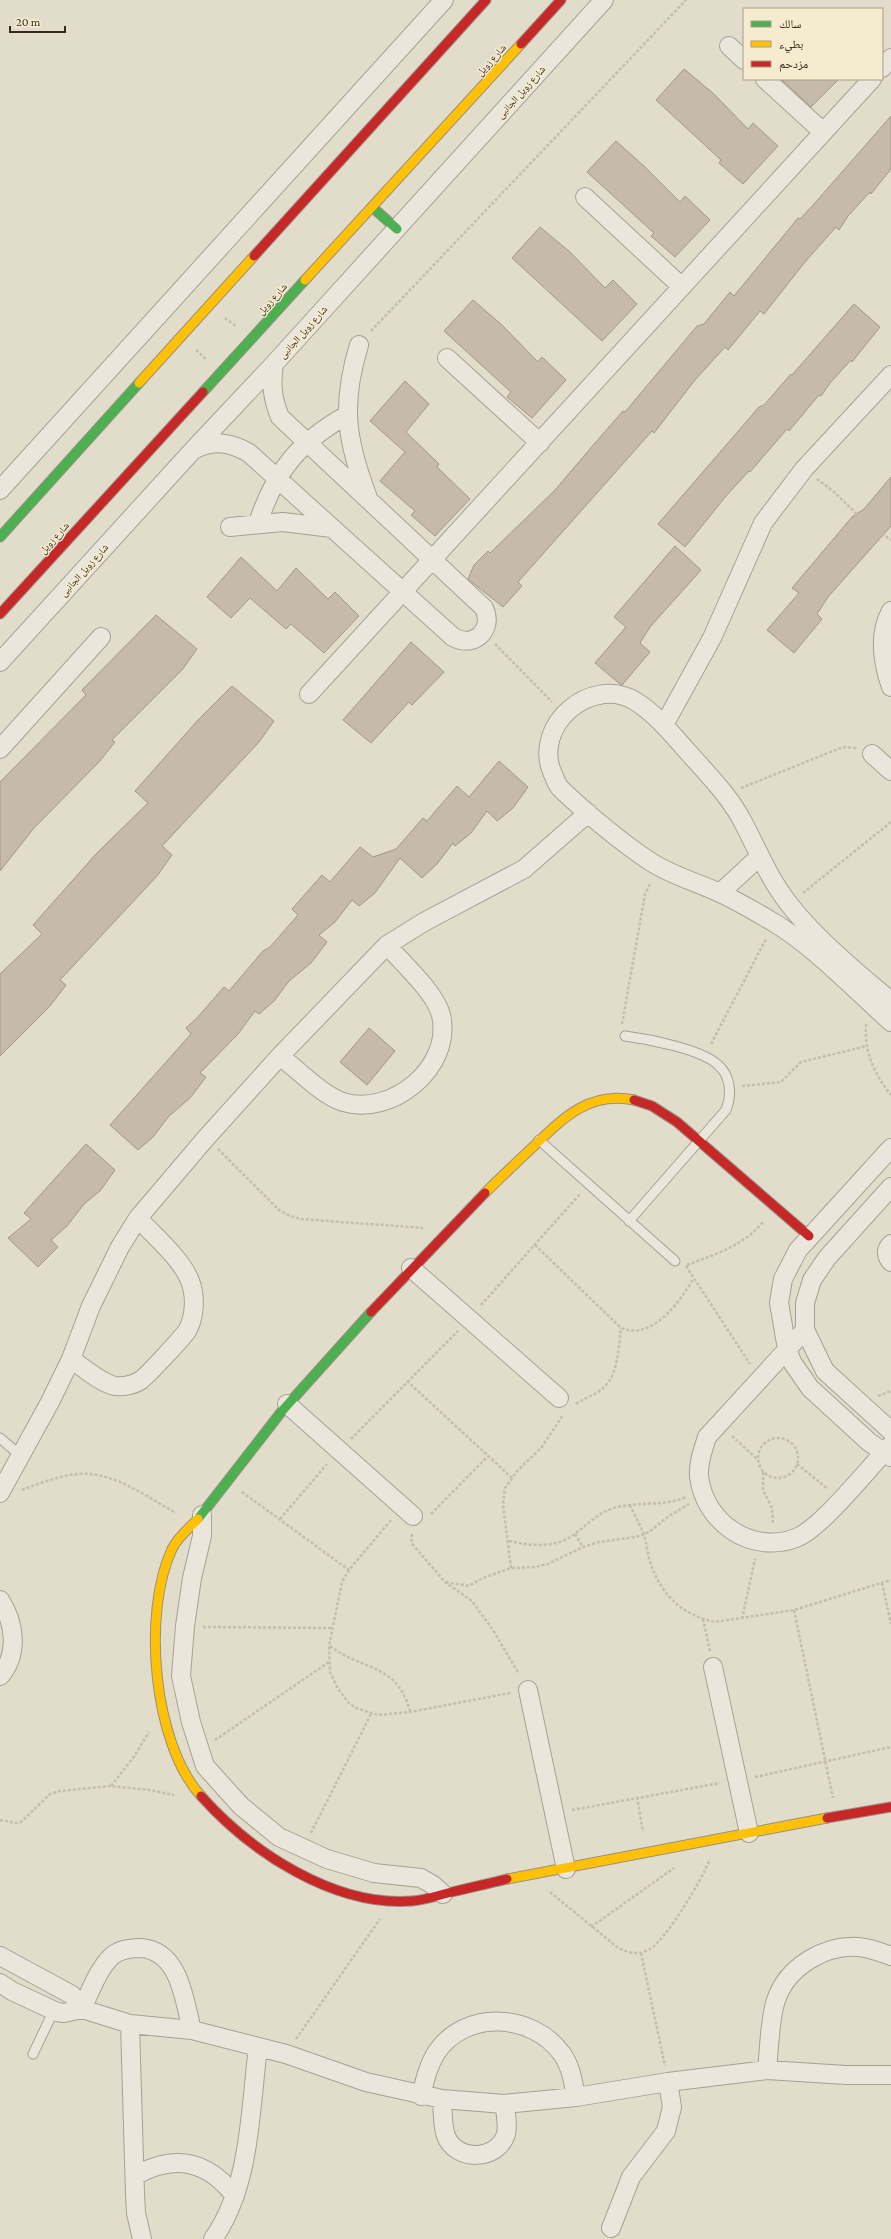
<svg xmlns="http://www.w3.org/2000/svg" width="891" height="2239" viewBox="0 0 891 2239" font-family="'Crimson Pro','Noto Naskh Arabic',serif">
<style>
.building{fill:#c6baab;stroke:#a2978a}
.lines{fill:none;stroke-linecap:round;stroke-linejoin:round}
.lane-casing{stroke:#a7a194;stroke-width:11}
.street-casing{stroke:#a7a194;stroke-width:20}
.fast-casing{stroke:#979084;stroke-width:11}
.slow-casing{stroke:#979084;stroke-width:11}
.jam-casing{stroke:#979084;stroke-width:11}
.path{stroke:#c3bdb3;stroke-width:2.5;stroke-dasharray:3 2;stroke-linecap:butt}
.lane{stroke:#eae6dc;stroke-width:9}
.street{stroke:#eae6dc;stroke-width:18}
.fast{stroke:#4caf50;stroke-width:9}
.slow{stroke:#ffc107;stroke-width:9}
.jam{stroke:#c62828;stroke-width:9}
.labels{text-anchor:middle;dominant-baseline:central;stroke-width:3;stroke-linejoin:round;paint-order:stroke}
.street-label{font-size:10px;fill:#36291c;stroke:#f5ebcf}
</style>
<rect width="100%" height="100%" fill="#e2dcca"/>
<path class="building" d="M 684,69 L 714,94 L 748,129 L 753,123 L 778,146 L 743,184 L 719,163 L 721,160 L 656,100 Z
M 781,79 L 839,79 L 811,107 Z
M 891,116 L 891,169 L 871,194 L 870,192 L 848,216 L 839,230 L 836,227 L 805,262 L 764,314 L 760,311 L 728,350 L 725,347 L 695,380 L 654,433 L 652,431 L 518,582 L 522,586 L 503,607 L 468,579 L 474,565 L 488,551 L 490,553 L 555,490 L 595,443 L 623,411 L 625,412 L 697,326 L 704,324 L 730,292 L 734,296 L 798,218 L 800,219 L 814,204 Z
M 616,141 L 645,167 L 680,202 L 685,196 L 710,220 L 675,257 L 651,236 L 654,233 L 587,172 Z
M 540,227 L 570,252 L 605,288 L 613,280 L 637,304 L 602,341 L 512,258 Z
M 473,300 L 502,325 L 538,362 L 542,357 L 566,380 L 532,418 L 507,397 L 511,392 L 444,331 Z
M 854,304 L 880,327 L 852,362 L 851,360 L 830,383 L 821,396 L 819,395 L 789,431 L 787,429 L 750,472 L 749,471 L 726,496 L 685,547 L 658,524 L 759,407 L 764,405 L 791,374 L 792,375 Z
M 405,381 L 429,404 L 406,432 L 439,464 L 437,467 L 470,499 L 435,536 L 411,515 L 415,511 L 380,481 L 405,452 L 370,421 Z
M 891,477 L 891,526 L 828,597 L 817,614 L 822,619 L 794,653 L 767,630 L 799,593 L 792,588 L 852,517 L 864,509 Z
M 675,546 L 701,570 L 650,627 L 640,643 L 650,652 L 622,685 L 620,684 L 595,663 L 626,627 L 614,617 Z
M 241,557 L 277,591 L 296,568 L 328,599 L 335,592 L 359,616 L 324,653 L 291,624 L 286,629 L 250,598 L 231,618 L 207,597 Z
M 156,615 L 197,649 L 182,670 L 112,740 L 115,742 L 99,762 L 34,828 L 0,871 L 0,782 L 86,695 L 82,690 Z
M 411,642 L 444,672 L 412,705 L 409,702 L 371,743 L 343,720 Z
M 232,686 L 274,721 L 259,742 L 162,846 L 172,855 L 157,876 L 60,980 L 66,985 L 50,1006 L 0,1056 L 0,974 L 42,934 L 33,925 L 96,854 L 148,803 L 135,791 L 198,720 Z
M 499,761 L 528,787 L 513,808 L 497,821 L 487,811 L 471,833 L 455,846 L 453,843 L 437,864 L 422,878 L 400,858 L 375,893 L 359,906 L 352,900 L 335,922 L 319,935 L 327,942 L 311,963 L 289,981 L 274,1001 L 259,1014 L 255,1011 L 238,1034 L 200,1073 L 206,1077 L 190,1098 L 169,1116 L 153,1137 L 138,1150 L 110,1125 L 191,1034 L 186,1028 L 197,1018 L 224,987 L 229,991 L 263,951 L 270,947 L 298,915 L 292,909 L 322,875 L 330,882 L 360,847 L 373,857 L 396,849 L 423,818 L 427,821 L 457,786 L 469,797 Z
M 369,1028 L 395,1051 L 367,1085 L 340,1062 Z
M 86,1144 L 115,1170 L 100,1191 L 84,1204 L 67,1226 L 51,1240 L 58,1247 L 38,1267 L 8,1238 L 31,1219 L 24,1213 Z"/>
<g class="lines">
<g class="lane-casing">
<path id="lane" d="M 625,1036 C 648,1039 700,1049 717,1064 C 731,1075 732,1095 726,1110 L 629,1221
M 539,1140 L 675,1261
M 0,1438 L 22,1457
M 33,2054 L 54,2010"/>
</g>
<g class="street-casing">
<path id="street" d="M 729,46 L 744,60
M 882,68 L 891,58
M 765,79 L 823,132
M 585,197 L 682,287
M 359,345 C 341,404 346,439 367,495
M 447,358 L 540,443
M 195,449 C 214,440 230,442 249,453 L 453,637 C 475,649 494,629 484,608 L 280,417 C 272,398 271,384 274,364
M 0,490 L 444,0
M 258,523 C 275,471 299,442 347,415
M 230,527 L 283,522 L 332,528
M 891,611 C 878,634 883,664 891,687
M 0,662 L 194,449 L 274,364 L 604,0
M 309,694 L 872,79
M 664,725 L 712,638 L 763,523 L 804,469 L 891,375
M 0,749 L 101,637
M 872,754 L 891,771
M 720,893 L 759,857
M 891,1001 C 859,975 814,937 789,904 C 770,880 758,851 744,824 C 730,796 708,775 688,752 C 672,734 656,714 635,701 C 591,675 533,725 552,772 C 555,778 556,784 561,789 C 586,813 622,843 651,862 C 673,876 699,883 722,894 C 739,902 756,912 773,922 C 816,948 853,988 891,1022
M 280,1056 C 297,1069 323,1096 343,1102 C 392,1117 453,1067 441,1015 C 435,992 403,964 387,945
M 891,1148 L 798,1250 L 783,1279 L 779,1303 L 787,1349 L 792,1362 L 810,1388 L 869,1442 L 891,1457
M 891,1187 L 827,1258 L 812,1280 L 805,1303 L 805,1330 L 825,1371 L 891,1431
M 891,1244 C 885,1250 886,1256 891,1262
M 411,1268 L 559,1398
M 805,1330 L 707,1437 C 703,1450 698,1462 699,1476 C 704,1522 751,1555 796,1538 C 822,1528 869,1467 891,1445
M 71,1359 C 84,1368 99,1382 115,1386 C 123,1387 134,1385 141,1380 C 149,1374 181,1339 187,1331 C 195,1317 196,1296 190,1281 C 182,1259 153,1235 138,1218
M 287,1404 L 413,1516
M 0,1493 L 50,1402 L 71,1359 L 91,1306 L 120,1247 L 138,1218 L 206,1138 L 280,1056 L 387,945 L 424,922 L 524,869 L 588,813
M 202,1515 L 202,1536 L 192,1578 L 185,1626 L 181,1676 L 191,1722 L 205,1766 L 241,1806 L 279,1837 L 327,1859 L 374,1873 L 421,1878 L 433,1885 L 443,1894
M 0,1600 C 15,1623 19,1654 0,1676
M 713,1667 L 749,1833
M 528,1690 L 566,1869
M 0,1956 L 72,1995 L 82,2009
M 0,1983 L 12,1991 L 57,2012 L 64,2013 L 82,2009 L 130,2024 L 192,2030 L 286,2054 L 366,2082 L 442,2099 L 504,2104 L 576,2097 L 668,2082 L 767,2070 L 846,2075 L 891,2075
M 82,2009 C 90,1992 98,1969 112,1956 C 120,1949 132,1948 141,1948 C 180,1951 184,2000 192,2030
M 130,2024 L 135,2194 L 136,2213 L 142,2239
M 767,2070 C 769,2051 770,2016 776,2000 C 787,1967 825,1944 859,1947 C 870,1948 880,1952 891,1956
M 421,2096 C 425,2080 428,2066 436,2053 C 465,2009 533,2013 562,2054 C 571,2066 573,2082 576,2097
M 442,2099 C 443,2111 442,2125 446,2136 C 456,2162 498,2161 506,2134 C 508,2124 506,2114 504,2104
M 136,2175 C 175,2154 207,2160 235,2196
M 611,2228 L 631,2177 L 666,2131 L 672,2107 L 668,2082
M 213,2239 C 251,2185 250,2110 258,2047"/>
</g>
<g class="fast-casing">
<path id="fast" d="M 372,207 L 397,229
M 203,392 L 305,280
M 0,537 L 139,383
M 198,1519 L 282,1411 L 371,1312"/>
</g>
<g class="slow-casing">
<path id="slow" d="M 305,280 L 521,44
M 139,383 L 254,256
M 485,1193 C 501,1177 518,1161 534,1146 C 564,1117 590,1091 634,1100
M 198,1519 C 189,1528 178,1537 172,1549 C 142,1613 153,1743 201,1796
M 507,1879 L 827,1818"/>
</g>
<g class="jam-casing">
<path id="jam" d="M 521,44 L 561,0
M 254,256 L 486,0
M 0,614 L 203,392
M 634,1100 L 652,1106 L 677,1122 L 809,1236
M 371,1312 L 485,1193
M 201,1796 C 251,1852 334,1907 412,1901 C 425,1900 436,1896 448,1893 C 468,1888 487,1884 507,1879
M 827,1818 L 891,1807"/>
</g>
<path class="path" d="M 225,318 L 237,327
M 371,331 L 686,0
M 196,350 L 207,360
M 817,479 L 834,492 L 866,523 L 891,540
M 495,644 L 552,702
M 741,788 L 843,747 L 856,748
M 803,893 L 891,822
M 622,1024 L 645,894 L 651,882
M 866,1024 C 864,1051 874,1074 891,1095
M 711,1044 L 766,939
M 742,1086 L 781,1082 L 801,1062 L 867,1046
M 218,1149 L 279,1210 L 290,1216 L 301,1219 L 423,1228
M 535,1245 L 621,1328 C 652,1341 680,1302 693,1279
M 687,1265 C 716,1254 743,1246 763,1222
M 686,1266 L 750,1364
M 481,1305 L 580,1194
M 407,1381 L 512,1478
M 878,1396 L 891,1391
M 576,1404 C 583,1399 591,1396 598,1392 C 619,1379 618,1349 621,1328
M 732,1436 L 758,1460
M758 1458a20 20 0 1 1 40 0a20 20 0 1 1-40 0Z
M 351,1439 L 458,1331
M 797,1464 L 828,1489
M 763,1472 L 763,1490 L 772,1508 L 773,1524
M 22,1490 C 43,1482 68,1472 90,1474 C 121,1477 149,1498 176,1513
M 242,1492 L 349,1570
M 630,1505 C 634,1514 639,1523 643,1532 C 647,1542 647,1553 650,1562 C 661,1594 681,1615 715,1622 L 794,1610 L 891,1580
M 431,1514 L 488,1456
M 280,1519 L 327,1464
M 391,1520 L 349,1570 L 342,1582 L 329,1646 L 330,1672 L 338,1689 L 349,1703 L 356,1708 L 378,1715 L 410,1712 L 510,1693
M 412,1534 L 411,1539 L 413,1545 L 445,1582 L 472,1601 L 493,1630 L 519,1674
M 575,1534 L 583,1547
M 509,1541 C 532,1546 556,1549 576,1533 C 589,1523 598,1513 614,1508 C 638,1501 663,1507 686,1497
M 511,1568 L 503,1505 L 505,1488 L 518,1470 L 541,1448 L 563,1415
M 446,1582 L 469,1586 L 483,1578 L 511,1568 L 535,1567 L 548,1564 L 583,1547 L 599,1542 L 636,1537 L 649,1532 L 669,1516 L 689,1504
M 882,1583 L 891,1624
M 794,1610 L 833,1798
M 703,1619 L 710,1651
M 742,1619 L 755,1559
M 203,1627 L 332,1628
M 330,1646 C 364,1672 396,1662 410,1711
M 215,1740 L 329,1662
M 755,1777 L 891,1747
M 111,1786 L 133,1758 L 149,1732
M 637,1797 L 643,1832
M 572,1810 L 720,1783
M 0,1820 L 17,1823 L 21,1822 L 50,1794 L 60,1791 L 111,1786 L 149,1790 L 174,1795
M 311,1833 L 371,1714
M 550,1892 L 617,1947 C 627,1953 639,1956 650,1949 C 666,1940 703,1878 710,1859
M 591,1927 L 674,1868
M 641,1953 L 665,2066
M 296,2039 L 380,1919"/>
<use href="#lane" class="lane"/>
<use href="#street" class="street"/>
<use href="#fast" class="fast"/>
<use href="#slow" class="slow"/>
<use href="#jam" class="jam"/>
</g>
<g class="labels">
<g class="street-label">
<text transform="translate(491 60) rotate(-48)">شارع زويل</text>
<text transform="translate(521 92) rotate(-48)">شارع زويل الجانبى</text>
<text transform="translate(272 299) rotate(-48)">شارع زويل</text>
<text transform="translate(303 332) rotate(-48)">شارع زويل الجانبى</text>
<text transform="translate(54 538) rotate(-48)">شارع زويل</text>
<text transform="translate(84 570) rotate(-48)">شارع زويل الجانبى</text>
</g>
</g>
<rect x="743" y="8" width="140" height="72" fill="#f5ebcf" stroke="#a99d87"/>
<rect x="751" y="21" width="20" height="6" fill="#4caf50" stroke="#a99d87"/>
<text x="779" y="28" font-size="12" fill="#36291c">سالك</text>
<rect x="751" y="41" width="20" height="6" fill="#ffc107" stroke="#a99d87"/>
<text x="779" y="48" font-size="12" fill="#36291c">بطيء</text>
<rect x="751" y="61" width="20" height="6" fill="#c62828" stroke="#a99d87"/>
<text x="779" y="68" font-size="12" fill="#36291c">مزدحم</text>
<path d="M10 26v6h55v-6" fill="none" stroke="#36291c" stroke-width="2"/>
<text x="16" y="26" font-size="12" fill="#36291c" stroke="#f5ebcf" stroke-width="3" paint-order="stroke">20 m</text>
</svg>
